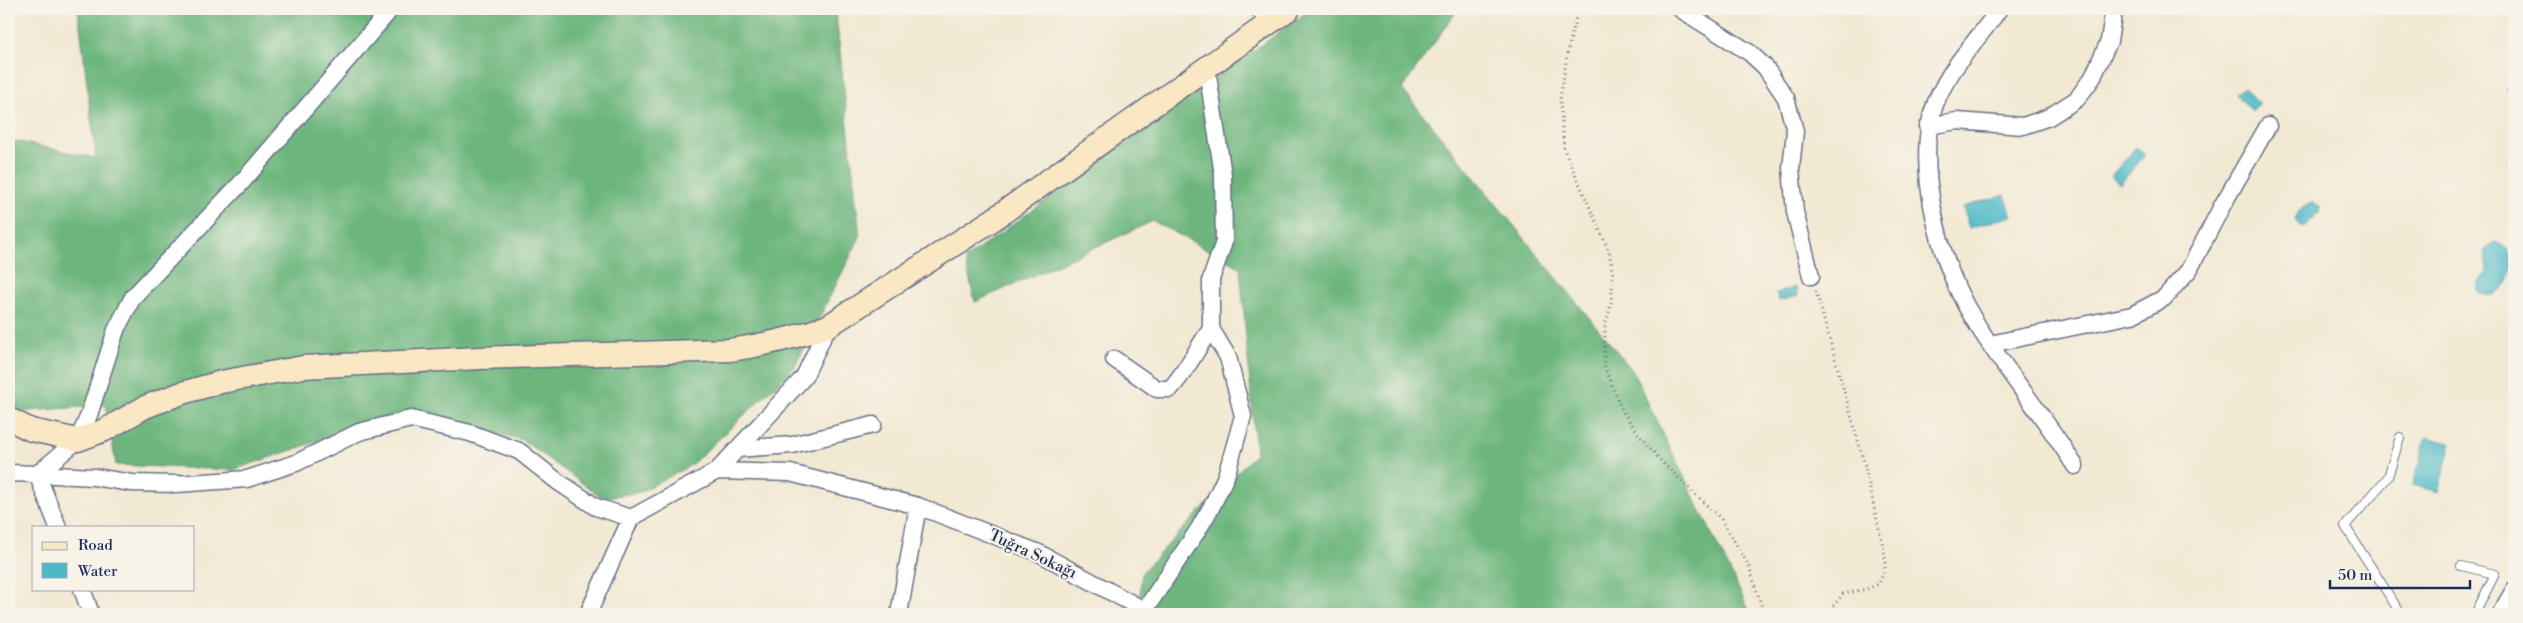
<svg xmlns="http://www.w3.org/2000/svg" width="2523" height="623" viewBox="0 0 2523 623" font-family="'Libre Bodoni',serif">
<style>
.forest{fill:#6cb67d;stroke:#44726e}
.water{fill:#4cbac6;stroke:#347492}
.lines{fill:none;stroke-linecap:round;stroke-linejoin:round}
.lane-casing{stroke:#667087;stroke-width:10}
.street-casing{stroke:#667087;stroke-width:19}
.secondary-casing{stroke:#667087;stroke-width:25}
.path{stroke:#667087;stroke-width:3;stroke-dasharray:1 4;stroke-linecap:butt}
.lane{stroke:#fff;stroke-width:8}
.street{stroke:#fff;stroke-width:16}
.secondary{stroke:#fae7c3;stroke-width:22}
.labels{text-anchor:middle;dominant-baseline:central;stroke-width:4.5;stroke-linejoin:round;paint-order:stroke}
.street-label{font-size:16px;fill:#1b2f5e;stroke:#f7f3e8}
</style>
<rect width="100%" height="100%" fill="#f7f3e8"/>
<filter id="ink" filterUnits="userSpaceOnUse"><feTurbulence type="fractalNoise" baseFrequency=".02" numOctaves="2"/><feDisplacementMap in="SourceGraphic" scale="10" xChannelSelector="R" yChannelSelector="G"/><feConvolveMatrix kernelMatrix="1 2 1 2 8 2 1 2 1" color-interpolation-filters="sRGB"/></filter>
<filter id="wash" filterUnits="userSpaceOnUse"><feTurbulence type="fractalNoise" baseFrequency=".0096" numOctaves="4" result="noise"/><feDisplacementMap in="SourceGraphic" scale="20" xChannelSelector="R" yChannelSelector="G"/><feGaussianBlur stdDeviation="1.12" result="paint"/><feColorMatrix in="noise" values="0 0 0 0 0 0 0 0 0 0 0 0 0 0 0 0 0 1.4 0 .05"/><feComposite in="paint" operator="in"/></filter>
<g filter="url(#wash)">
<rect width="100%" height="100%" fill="#f2e9d3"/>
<path class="forest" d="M 78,9 L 841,9 L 836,16 L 860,237 L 794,368 L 691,465 L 640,492 L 603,498 L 522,440 L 410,410 L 233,470 L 116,465 L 106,405 L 18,412 L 9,403 L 9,143 L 10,140 L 96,158 Z
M 1311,9 L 1458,9 L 1402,89 L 1632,370 L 1751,614 L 1138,614 L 1142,572 L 1256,453 L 1240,267 L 1153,221 L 975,302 L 965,259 Z"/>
<path class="water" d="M 2243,87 L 2259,104 L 2252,111 L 2236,94 Z
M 2136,147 L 2145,155 L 2120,184 L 2111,176 Z
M 2005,195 L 2012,216 L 1969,228 L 1963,207 Z
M 2313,203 L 2320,206 L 2319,213 L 2305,226 L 2300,226 L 2295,220 C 2295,213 2306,204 2313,203 Z
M 2495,242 L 2508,248 C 2519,266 2509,293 2487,296 L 2480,293 C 2473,281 2483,280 2487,271 C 2486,259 2481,249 2495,242 Z
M 1796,287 L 1798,296 L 1779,301 L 1776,293 Z
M 2426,437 L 2451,443 L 2438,492 L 2413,485 Z"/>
</g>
<g filter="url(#ink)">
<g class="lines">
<g class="lane-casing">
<path id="lane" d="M 2400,437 L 2388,477 L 2345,526 L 2401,614
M 2461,566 L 2495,574 L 2475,614"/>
</g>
<g class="street-casing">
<path id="street" d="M 1258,9 L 1270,20
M 1680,9 L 1750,53 L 1765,67 L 1786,98 L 1795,131 L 1791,168 L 1795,212 L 1811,276
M 1999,9 C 1981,36 1957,59 1942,89 C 1926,118 1925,152 1929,185 C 1935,232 1950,282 1976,323 C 2007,373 2045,417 2075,466
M 1928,126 L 1957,121 L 2023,126 L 2049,117 L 2077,99 L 2093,77 L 2109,41 L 2114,9
M 1990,344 L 2132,315 L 2164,298 L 2189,270 L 2222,206 L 2268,126
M 1114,359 L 1157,389 L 1170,389 C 1187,371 1196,349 1211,329
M 737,449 L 792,445 L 873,425
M 717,471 L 790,473 L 918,506 L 1039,553 L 1144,610
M 9,473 L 37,474 L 78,440 L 89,415 L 116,330 L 133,297 L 242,182 L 391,9
M 58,527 L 37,474 L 94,477 L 132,483 L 176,484 L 247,479 L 296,463 L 359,432 L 411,419 L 470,433 L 519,451 L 557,481 L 596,507 L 631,518
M 82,589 L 91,614
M 588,614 L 631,518 L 717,471 L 804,377 L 828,326
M 899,614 L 918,506
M 1142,614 L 1198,530 L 1213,504 L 1226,476 L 1243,416 L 1228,357 L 1211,329 L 1211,279 L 1224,242 L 1223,175 L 1207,69
M 2500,614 L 2514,590"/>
</g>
<g class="secondary-casing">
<path id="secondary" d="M 9,419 L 31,430 L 78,440 L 105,430 L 145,407 L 182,393 L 221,382 L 303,367 L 480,358 L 730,350 C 764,345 795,338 828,326 L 994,219 L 1289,9"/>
</g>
<path class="path" d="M 1578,9 L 1568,50 L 1560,99 L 1564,149 L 1609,251 L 1613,275 L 1611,305 L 1605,325 L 1604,365 L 1622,410 L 1639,435 L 1663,463 L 1722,520 L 1749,566 L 1764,614
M 2507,92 L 2514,87
M 1816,291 L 1864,462 L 1885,556 L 1885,569 L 1879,584 L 1867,589 L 1843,594 L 1827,614"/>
<use href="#lane" class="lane"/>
<use href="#street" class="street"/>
<use href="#secondary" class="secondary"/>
</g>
</g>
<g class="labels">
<g class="street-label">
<text transform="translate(1033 554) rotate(25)">Tuğra Sokağı</text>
</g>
</g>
<rect width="2523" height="623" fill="none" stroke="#f7f3e8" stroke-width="30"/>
<rect x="32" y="526" width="162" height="65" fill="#f7f3e8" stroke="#9fa5b1"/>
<rect x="42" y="542" width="25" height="8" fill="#fae7c3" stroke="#9fa5b1"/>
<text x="78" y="550" font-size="15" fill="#1b2f5e">Road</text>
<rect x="42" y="563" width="25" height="15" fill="#4cbac6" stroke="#9fa5b1"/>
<text x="78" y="576" font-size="15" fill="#1b2f5e">Water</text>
<path d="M2330 580v8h140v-8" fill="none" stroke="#1b2f5e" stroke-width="2.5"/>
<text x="2338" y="580" font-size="15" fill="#1b2f5e" stroke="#f7f3e8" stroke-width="4" paint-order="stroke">50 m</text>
</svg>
